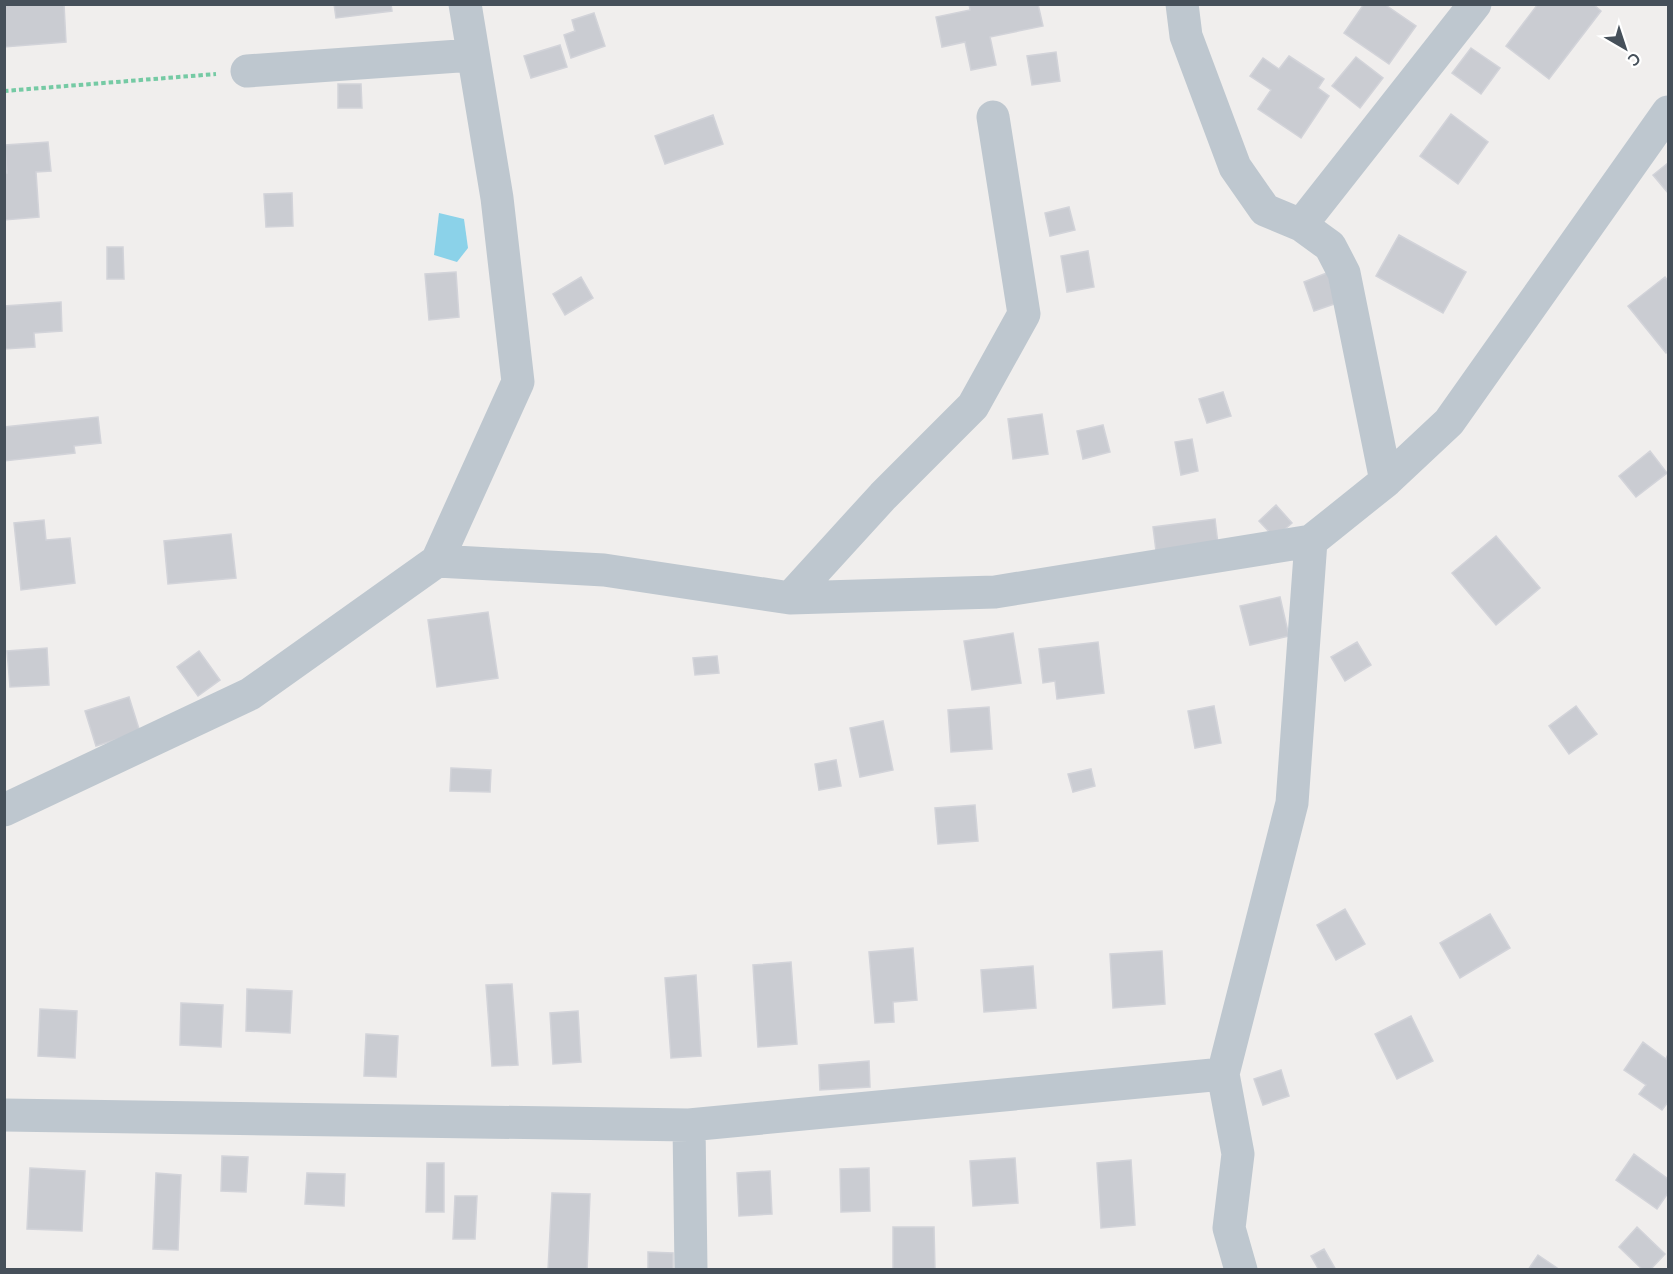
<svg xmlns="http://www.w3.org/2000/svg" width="1673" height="1274" viewBox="0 0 1673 1274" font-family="Mulish,sans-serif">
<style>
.water{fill:#8bd2e9}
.building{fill:#caccd2;stroke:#d2d3d9;stroke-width:1.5}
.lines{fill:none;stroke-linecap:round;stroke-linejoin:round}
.path{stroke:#75caa4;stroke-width:4;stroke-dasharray:4.5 3;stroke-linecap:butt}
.minor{stroke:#bec7cf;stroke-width:33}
</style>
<rect width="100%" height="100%" fill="#f0eeed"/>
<path class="water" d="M 439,213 L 464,219 L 468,248 L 457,262 L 434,255 Z"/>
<path class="building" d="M 4,4 L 64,4 L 66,42 L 4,47 Z
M 334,4 L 391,4 L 392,11 L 336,18 Z
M 969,4 L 1038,4 L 1043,26 L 990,37 L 996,65 L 971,70 L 965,42 L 942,47 L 936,17 L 970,10 Z
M 1364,4 L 1384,4 L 1416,26 L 1389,64 L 1344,33 Z
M 1538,4 L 1593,4 L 1601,11 L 1549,79 L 1506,46 Z
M 594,13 L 605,46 L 571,58 L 564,35 L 575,31 L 572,20 Z
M 560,45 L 567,67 L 531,78 L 524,56 Z
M 1471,48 L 1500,68 L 1481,94 L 1452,73 Z
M 1056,52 L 1060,81 L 1032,85 L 1027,56 Z
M 1289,56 L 1324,79 L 1318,88 L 1329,96 L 1301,138 L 1258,109 L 1271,90 L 1250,76 L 1263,58 L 1279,69 Z
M 1356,57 L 1383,78 L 1360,108 L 1332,86 Z
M 338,84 L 361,84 L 362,108 L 338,108 Z
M 1451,114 L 1488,142 L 1458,184 L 1420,156 Z
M 713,115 L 723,144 L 665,164 L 655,136 Z
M 48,142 L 51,171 L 36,172 L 39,217 L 4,220 L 4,173 L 7,173 L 5,145 Z
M 1668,163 L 1668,193 L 1653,175 Z
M 292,193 L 293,226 L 266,227 L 264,194 Z
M 1069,207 L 1075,230 L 1050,236 L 1045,213 Z
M 1399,235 L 1466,272 L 1443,313 L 1376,276 Z
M 107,247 L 123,247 L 124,279 L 107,279 Z
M 1088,251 L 1094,287 L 1067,292 L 1061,256 Z
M 456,272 L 459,317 L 429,320 L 425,274 Z
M 1329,272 L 1340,302 L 1314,311 L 1304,282 Z
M 581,277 L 593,298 L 565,315 L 553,294 Z
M 1665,277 L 1668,281 L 1668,350 L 1666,353 L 1628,306 Z
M 61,302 L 62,331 L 34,333 L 35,347 L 4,349 L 4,306 Z
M 1223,392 L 1231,416 L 1207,423 L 1199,399 Z
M 1042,414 L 1048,454 L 1013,459 L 1008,419 Z
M 98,417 L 101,443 L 74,446 L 75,453 L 4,461 L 4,427 Z
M 1103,425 L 1110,452 L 1083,459 L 1077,431 Z
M 1192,439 L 1198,471 L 1181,475 L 1175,442 Z
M 1650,451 L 1667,473 L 1636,497 L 1619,476 Z
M 1276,505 L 1292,523 L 1275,538 L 1259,521 Z
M 1215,519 L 1218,544 L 1156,551 L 1153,527 Z
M 44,520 L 46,540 L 70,538 L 75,583 L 21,590 L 14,523 Z
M 231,534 L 236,578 L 168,584 L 164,541 Z
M 1496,536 L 1540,588 L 1496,625 L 1452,573 Z
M 1280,597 L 1289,636 L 1250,645 L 1240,606 Z
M 488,612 L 498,678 L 437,687 L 428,620 Z
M 1013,633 L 1021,683 L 972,690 L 964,641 Z
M 1098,642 L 1104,693 L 1057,699 L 1055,681 L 1043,683 L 1039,649 Z
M 1357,642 L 1371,665 L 1345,681 L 1331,657 Z
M 47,648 L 49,685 L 10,687 L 7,651 Z
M 199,651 L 220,680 L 198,696 L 177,667 Z
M 717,656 L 719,673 L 695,675 L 693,658 Z
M 129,697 L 140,732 L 96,746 L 85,711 Z
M 1214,706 L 1221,743 L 1195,748 L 1188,711 Z
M 1576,706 L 1597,734 L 1569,754 L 1549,726 Z
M 989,707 L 992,749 L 951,752 L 948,710 Z
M 883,721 L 893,770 L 860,777 L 850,728 Z
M 836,760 L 841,786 L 819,790 L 815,764 Z
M 451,768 L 491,770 L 490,792 L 450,791 Z
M 1091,769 L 1095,786 L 1073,792 L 1068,774 Z
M 975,805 L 978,841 L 938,844 L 935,808 Z
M 1345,909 L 1365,944 L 1336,960 L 1317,925 Z
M 1490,914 L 1510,948 L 1460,978 L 1440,943 Z
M 913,948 L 917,1000 L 893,1002 L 894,1022 L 875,1023 L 869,952 Z
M 1162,951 L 1165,1004 L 1113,1008 L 1110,954 Z
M 791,962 L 797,1044 L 758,1047 L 753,965 Z
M 1033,966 L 1036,1008 L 984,1012 L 981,970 Z
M 696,975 L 701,1056 L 671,1058 L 665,978 Z
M 512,984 L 518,1065 L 492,1066 L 486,985 Z
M 247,989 L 292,991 L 290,1033 L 246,1031 Z
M 181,1003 L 223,1005 L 221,1047 L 180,1045 Z
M 40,1009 L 77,1011 L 75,1058 L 38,1056 Z
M 578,1011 L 581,1062 L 553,1064 L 550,1013 Z
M 1411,1016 L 1433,1061 L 1397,1079 L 1375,1034 Z
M 366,1034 L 398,1036 L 396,1077 L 364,1076 Z
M 1643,1042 L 1666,1059 L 1668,1054 L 1668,1102 L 1662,1110 L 1639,1094 L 1646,1085 L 1624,1070 Z
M 869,1061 L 870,1087 L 820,1090 L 819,1065 Z
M 1281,1070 L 1289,1096 L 1263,1105 L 1254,1079 Z
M 1634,1154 L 1668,1179 L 1668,1193 L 1657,1209 L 1616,1180 Z
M 222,1156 L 248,1157 L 246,1192 L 221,1191 Z
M 1015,1158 L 1018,1203 L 973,1206 L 970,1161 Z
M 1131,1160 L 1135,1225 L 1101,1228 L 1097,1163 Z
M 427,1163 L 444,1163 L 444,1212 L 426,1212 Z
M 30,1168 L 85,1171 L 82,1231 L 27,1229 Z
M 869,1168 L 870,1211 L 841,1212 L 840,1169 Z
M 770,1171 L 772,1214 L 739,1216 L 737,1173 Z
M 156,1173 L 181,1175 L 178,1250 L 153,1249 Z
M 307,1173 L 345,1174 L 344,1206 L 305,1204 Z
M 552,1193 L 590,1194 L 587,1270 L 548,1270 Z
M 455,1196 L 477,1196 L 475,1239 L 453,1239 Z
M 893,1227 L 934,1227 L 935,1270 L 893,1270 Z
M 1637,1227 L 1665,1254 L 1650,1270 L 1643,1270 L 1619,1247 Z
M 1324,1249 L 1336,1270 L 1319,1270 L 1311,1256 Z
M 648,1252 L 673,1253 L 673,1270 L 648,1270 Z
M 1538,1255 L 1560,1270 L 1528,1270 Z"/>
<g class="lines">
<path class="path" d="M 4,91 L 216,74"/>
<path class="minor" d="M 1182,4 L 1186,36 L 1235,167 L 1265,210 L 1301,225 L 1330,246 L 1344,273 L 1386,481
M 247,71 L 473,55
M 1301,225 L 1475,4
M 437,561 L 518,382 L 497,198 L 465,4
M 790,598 L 883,496 L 973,406 L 1024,314 L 993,117
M 4,810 L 250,694 L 437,561 L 604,570 L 790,598 L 995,592 L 1311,541 L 1386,481 L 1449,422 L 1668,112
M 4,1115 L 689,1125 L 1223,1074
M 689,1125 L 691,1270
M 1241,1270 L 1229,1228 L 1238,1154 L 1223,1074 L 1292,803 L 1311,541"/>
</g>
<rect width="1673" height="1274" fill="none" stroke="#46505a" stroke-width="12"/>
<g transform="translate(1625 48) rotate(141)" stroke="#ffffff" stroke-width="4.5" paint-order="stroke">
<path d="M0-4.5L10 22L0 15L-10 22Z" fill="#46505a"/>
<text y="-9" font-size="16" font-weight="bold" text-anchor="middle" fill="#46505a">С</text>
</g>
</svg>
